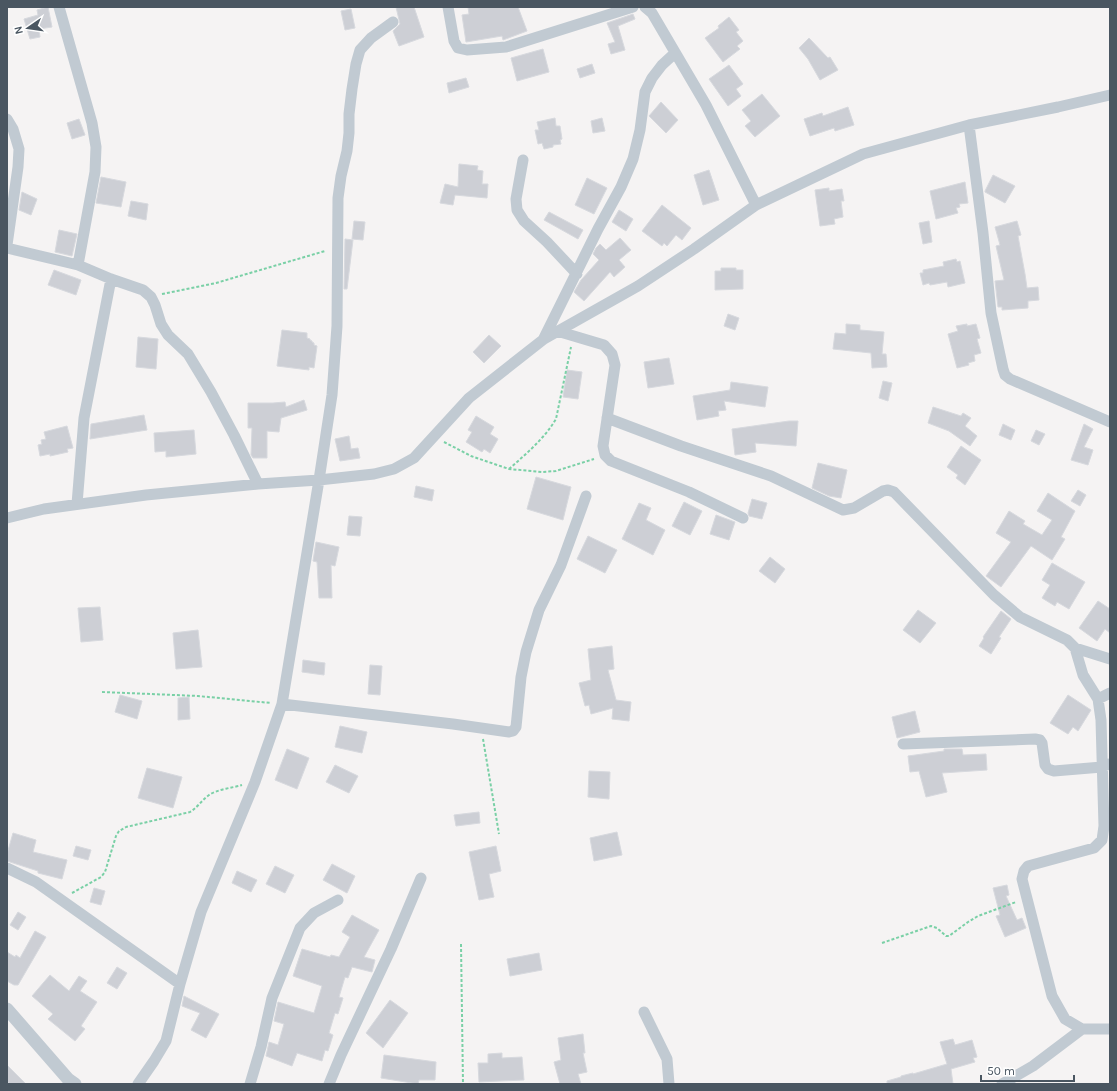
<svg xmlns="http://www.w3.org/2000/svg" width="1117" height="1091" viewBox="0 0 1117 1091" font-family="Karla,sans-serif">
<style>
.building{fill:#cdcfd5;stroke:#d7d9de}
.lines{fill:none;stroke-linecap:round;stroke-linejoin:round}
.path{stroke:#7ad0a6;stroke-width:2;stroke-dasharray:3 2;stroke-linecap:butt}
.minor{stroke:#c1cad2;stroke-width:11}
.tertiary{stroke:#c1cad2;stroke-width:13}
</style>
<rect width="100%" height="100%" fill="#f5f3f3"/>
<path class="building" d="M 48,7 L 52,27 L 39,29 L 40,37 L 30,39 L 24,19 L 38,15 L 37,10 Z
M 396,7 L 414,7 L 424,37 L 399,46 L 393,31 L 400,24 Z
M 468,7 L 518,7 L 527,31 L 503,40 L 502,36 L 466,42 L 462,15 L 469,14 Z
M 351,9 L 355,28 L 345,30 L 341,11 Z
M 633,14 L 635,19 L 618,26 L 625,50 L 611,54 L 608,44 L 615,42 L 607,23 Z
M 729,17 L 739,30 L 736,32 L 743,41 L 737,46 L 740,49 L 723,62 L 705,38 L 719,28 L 718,26 Z
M 809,38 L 828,58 L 830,57 L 838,70 L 820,80 L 808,59 L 799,48 Z
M 543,49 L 549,72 L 517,81 L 511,58 Z
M 592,64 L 595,73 L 580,78 L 577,69 Z
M 729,65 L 743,84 L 736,89 L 741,96 L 728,106 L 709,79 Z
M 466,78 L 469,87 L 449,93 L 447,83 Z
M 762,94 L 780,116 L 755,137 L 745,126 L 751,121 L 742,110 Z
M 661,102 L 678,120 L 666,133 L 649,116 Z
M 848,107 L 854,125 L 835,131 L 834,128 L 810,136 L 804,119 L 822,113 L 823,116 Z
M 555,118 L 556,126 L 560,126 L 562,139 L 560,140 L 561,144 L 553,145 L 553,147 L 544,149 L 542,143 L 538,144 L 535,130 L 539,130 L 537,122 Z
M 602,118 L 605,131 L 593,133 L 591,121 Z
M 79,119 L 85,135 L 72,139 L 67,123 Z
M 459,164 L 478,166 L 477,170 L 483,171 L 482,184 L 488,184 L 487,198 L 455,195 L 453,205 L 440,203 L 445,184 L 458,187 Z
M 709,170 L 719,200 L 703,205 L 694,175 Z
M 993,175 L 1015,186 L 1005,203 L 985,192 L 985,191 Z
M 101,177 L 126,182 L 121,207 L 96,203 Z
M 587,178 L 607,188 L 594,214 L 575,205 Z
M 965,182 L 968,203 L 959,204 L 960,207 L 956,208 L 958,213 L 936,219 L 930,191 Z
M 829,188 L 829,191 L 842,189 L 844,201 L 841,201 L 843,217 L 834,219 L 835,224 L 820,226 L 815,190 Z
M 22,192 L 37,199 L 31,215 L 19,210 Z
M 131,201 L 148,204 L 146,220 L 128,216 Z
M 662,205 L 691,228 L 682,240 L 676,235 L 667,246 L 664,243 L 662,246 L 642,231 Z
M 619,210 L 633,219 L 626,231 L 612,222 Z
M 549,212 L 583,230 L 578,239 L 544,220 Z
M 354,221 L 365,222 L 363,240 L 352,239 Z
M 929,221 L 932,242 L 923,244 L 919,223 Z
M 1017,221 L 1021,235 L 1018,236 L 1025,274 L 1027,288 L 1038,287 L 1039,300 L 1028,301 L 1028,308 L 1002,310 L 1002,307 L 998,307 L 995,281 L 1004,280 L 996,246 L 1000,245 L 995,227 Z
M 59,230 L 77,234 L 72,256 L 55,252 Z
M 620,238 L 631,250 L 619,260 L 625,267 L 614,277 L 610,272 L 584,301 L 574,292 L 581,280 L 599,260 L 593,254 L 596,248 L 600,244 L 606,250 Z
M 345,239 L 353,240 L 347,289 L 344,289 Z
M 956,259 L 957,262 L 960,261 L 965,283 L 948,287 L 947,282 L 930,285 L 929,283 L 923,285 L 920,273 L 923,273 L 923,270 L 944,266 L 943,262 Z
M 721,268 L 736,268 L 736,270 L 743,270 L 743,289 L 715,290 L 715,271 L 721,271 Z
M 54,270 L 81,280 L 76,295 L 48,285 Z
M 728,314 L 739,318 L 735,330 L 724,326 Z
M 846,324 L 860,325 L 860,330 L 884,332 L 882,354 L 886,354 L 887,367 L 872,368 L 871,353 L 833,349 L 835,333 L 846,334 Z
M 967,324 L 967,326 L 976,324 L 980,338 L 977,339 L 981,353 L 974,355 L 975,361 L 968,363 L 969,365 L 957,368 L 948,334 L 958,331 L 956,326 Z
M 282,330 L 307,333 L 307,338 L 310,339 L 310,340 L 312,341 L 312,342 L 314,343 L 314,345 L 317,346 L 314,368 L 309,367 L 309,370 L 277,366 Z
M 489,335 L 501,346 L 484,363 L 473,352 Z
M 138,337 L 158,339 L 156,369 L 136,367 Z
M 669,358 L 674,384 L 648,388 L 644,362 Z
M 567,370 L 582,372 L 578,399 L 563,397 Z
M 883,381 L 892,383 L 888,401 L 879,398 Z
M 731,382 L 768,387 L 765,407 L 724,401 L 726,410 L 718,411 L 719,416 L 697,420 L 693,396 L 730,390 Z
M 304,400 L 307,410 L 281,418 L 279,432 L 267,431 L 267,458 L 253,458 L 251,455 L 252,428 L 248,428 L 248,403 L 273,403 L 285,402 L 286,407 Z
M 933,407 L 961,416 L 963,413 L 971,418 L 965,426 L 977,436 L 970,446 L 949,431 L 928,423 Z
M 144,415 L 147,430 L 90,439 L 91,424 Z
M 476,416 L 494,427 L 490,434 L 498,439 L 490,453 L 484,449 L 482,452 L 466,442 L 472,432 L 468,430 Z
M 789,421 L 798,421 L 796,446 L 755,443 L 756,452 L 735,455 L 732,429 Z
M 1003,424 L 1015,430 L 1011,440 L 999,435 Z
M 1084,424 L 1093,429 L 1084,447 L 1093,450 L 1088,465 L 1071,460 Z
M 67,426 L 73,448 L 67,449 L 68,452 L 50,456 L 50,454 L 40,456 L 38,445 L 42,444 L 41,440 L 46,439 L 44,432 Z
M 194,430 L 196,454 L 166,457 L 166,451 L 155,452 L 154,433 Z
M 1036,430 L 1045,434 L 1039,445 L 1031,441 Z
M 349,436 L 351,449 L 358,448 L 360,458 L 340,461 L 335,439 Z
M 961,446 L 981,460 L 965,485 L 956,478 L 958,475 L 947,467 Z
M 818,463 L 847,470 L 841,498 L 829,496 L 812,488 Z
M 536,477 L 571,487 L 563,520 L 527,509 Z
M 416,486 L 434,490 L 432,501 L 414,497 Z
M 1078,490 L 1086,495 L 1080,506 L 1071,501 Z
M 1048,493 L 1075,511 L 1061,537 L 1065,539 L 1052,560 L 1031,546 L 1001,587 L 986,576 L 1011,542 L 996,533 L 1009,511 L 1025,521 L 1023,524 L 1042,535 L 1052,520 L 1037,511 Z
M 752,499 L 767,503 L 762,519 L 749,516 L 748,513 Z
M 684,502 L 702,511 L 690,535 L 672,526 Z
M 639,503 L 651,508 L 646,520 L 665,530 L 653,555 L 622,539 Z
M 716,515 L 735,522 L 729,540 L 710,534 Z
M 349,516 L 362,517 L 360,536 L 347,535 Z
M 588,536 L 617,550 L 605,573 L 577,559 Z
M 316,542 L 339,547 L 335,566 L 331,565 L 332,598 L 319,598 L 317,562 L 313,561 Z
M 770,557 L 785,569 L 775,583 L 759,571 Z
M 1052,563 L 1085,582 L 1069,609 L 1057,602 L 1055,606 L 1042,598 L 1050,585 L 1042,580 Z
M 1098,601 L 1110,609 L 1110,633 L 1105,629 L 1097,641 L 1079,628 Z
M 100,607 L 103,640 L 81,642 L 78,608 Z
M 918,610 L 936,623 L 920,643 L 903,630 Z
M 1001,611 L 1011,619 L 999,637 L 1001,638 L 991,654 L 979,646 L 984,638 L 983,637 Z
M 198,630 L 202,667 L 176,669 L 173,633 Z
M 612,646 L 614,669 L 608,670 L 616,700 L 631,702 L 629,721 L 612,719 L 613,708 L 591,714 L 589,705 L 585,706 L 579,683 L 591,680 L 588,649 Z
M 303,660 L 325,663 L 324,675 L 302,672 Z
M 370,665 L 382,666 L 380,695 L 368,694 Z
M 120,695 L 142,701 L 137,719 L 115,712 Z
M 1068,695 L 1091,710 L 1078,731 L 1073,727 L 1068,734 L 1050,723 Z
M 189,697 L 190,719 L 178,720 L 178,698 Z
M 915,711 L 920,732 L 897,738 L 892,717 Z
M 340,726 L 367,732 L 362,753 L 335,747 Z
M 287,749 L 309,758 L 297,789 L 275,780 Z
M 944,749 L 962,749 L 963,755 L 986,754 L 987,770 L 942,773 L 947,792 L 926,797 L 919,771 L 910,772 L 908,756 L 944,751 Z
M 335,765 L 358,776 L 349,793 L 326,782 Z
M 147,768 L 182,777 L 173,808 L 138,798 Z
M 589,771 L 610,772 L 609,799 L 588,797 Z
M 479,812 L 480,823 L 456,826 L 454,815 Z
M 617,832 L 622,855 L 594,861 L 590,838 Z
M 13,833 L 36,840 L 33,852 L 67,860 L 62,879 L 38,873 L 38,871 L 7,861 L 7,854 Z
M 76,846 L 91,850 L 88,860 L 73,856 Z
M 496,846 L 501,871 L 489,874 L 494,897 L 479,900 L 469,852 Z
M 332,864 L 355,876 L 347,893 L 323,880 Z
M 275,866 L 294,875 L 285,893 L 266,884 Z
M 237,871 L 257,880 L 251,892 L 232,883 Z
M 1007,885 L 1009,895 L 1006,896 L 1017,920 L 1022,918 L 1026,928 L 1005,937 L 996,916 L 1000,915 L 993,888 Z
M 94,888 L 105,891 L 101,905 L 90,902 Z
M 18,912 L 26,917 L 18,930 L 10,925 Z
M 352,915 L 379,930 L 364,957 L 375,960 L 372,972 L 352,967 L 348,978 L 345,977 L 339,997 L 343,998 L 338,1014 L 335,1013 L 329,1033 L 333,1035 L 328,1051 L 325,1050 L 322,1061 L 297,1053 L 292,1066 L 266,1056 L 269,1042 L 278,1045 L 284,1024 L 274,1021 L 278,1002 L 314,1013 L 322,986 L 293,976 L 302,949 L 330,957 L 331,955 L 339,957 L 350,937 L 342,932 Z
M 35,931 L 46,937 L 18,985 L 14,985 L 7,981 L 7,952 L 15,957 L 16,955 L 20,958 Z
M 539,953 L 542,970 L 510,976 L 507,959 Z
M 117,967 L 127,973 L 117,989 L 107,983 Z
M 50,975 L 69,991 L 79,976 L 87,981 L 80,991 L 97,1002 L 81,1026 L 85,1029 L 75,1041 L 48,1019 L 53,1014 L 32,996 Z
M 184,996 L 219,1014 L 206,1038 L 191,1030 L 200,1013 L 182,1006 Z
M 390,1000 L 408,1013 L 383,1048 L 366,1033 Z
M 583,1034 L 585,1053 L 583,1053 L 587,1072 L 578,1074 L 581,1084 L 560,1084 L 554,1062 L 561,1060 L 558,1038 Z
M 953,1039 L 955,1045 L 972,1040 L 977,1057 L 973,1058 L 975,1062 L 951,1069 L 953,1084 L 887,1084 L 887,1081 L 901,1077 L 901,1076 L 913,1073 L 913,1074 L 947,1064 L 940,1042 Z
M 502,1053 L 502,1058 L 522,1057 L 524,1080 L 479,1082 L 478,1063 L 488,1063 L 488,1054 Z
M 384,1055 L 436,1062 L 435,1080 L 419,1080 L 418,1084 L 381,1078 Z
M 7,1065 L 26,1084 L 10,1084 L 7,1081 Z"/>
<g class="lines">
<path class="path" d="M 162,294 L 216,283 L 325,251
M 444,442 L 471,456 L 509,469 L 542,472 L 556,471 L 594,459
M 509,469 C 526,454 544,439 556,419 L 571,347
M 102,692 L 198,696 L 271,703
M 483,739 L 499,834
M 72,893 L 101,877 L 105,872 L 116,836 L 119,831 L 126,827 L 190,812 C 198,807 202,800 209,795 C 218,789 232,788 242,785
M 882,943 L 931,926 L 937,928 L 946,936 L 949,936 L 968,922 L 978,916 L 1016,902
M 461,944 L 463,1084"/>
<path class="minor" d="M 59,7 L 92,123 L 96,147 L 95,172 L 78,265
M 448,7 L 454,41 L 458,48 L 467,50 L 506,47 L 633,7
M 645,7 L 652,13 L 706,105 L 756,205
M 7,119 L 13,129 L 19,149 L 18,167 L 7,245
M 969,125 L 983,233 L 991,313 L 1003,369 L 1005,375 L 1010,379 L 1110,422
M 523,160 L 516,199 L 517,210 L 524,221 L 547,242 L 577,274
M 7,248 L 78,265 L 111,279 L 143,290 L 151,297 L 155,305 L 161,324 L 168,335 L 188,354 L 211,392 L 234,435 L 258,484
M 557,331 L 604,345 L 612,354 L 615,365 L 603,446 L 605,455 L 611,461 L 689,492 L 743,518
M 544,338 L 598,229 L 621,187 L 633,159 L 640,130 L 645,92 L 652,78 L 662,65 L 675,53
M 607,418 L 681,446 L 771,476 L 843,510 L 854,508 L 883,491 L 888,490 L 894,492 L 994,595 L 1020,617 L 1067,640 L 1075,648 L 1083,675 L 1098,699 L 1101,720 L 1104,826 L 1102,840 L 1094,848 L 1028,866 L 1024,871 L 1022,879 L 1052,996 L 1065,1019 L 1082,1029 L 1110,1029
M 77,504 L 84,418 L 111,279
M 7,518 L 44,509 L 146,495 L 258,484 L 319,480 L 374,474 L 394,469 L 414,458 L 469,398 L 544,339 L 638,286 L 694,249 L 756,205 L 863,154 L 969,125 L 1058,107 L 1110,95
M 1075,648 L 1110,659
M 1098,699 L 1110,693
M 282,704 L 453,724 L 509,732 L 513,731 L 516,727 L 521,677 L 526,652 L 539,610 L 561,565 L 586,496
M 903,744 L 1035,739 L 1040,740 L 1042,743 L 1045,765 L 1048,769 L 1054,771 L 1102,767 L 1109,764
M 7,868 L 36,882 L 180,984
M 644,1012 L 667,1059 L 669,1084
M 138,1084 L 154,1061 L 166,1041 L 180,984 L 201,912 L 255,782 L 282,704 L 319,480 L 332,395 L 337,326 L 338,198 L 341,176 L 347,151 L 349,133 L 349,114 L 352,89 L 356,64 L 360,50 L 371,38 L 393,22
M 250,1084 L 261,1047 L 272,998 L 300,928 L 314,913 L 338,900
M 329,1084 L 341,1055 L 391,949 L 421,878
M 1002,1084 L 1033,1066 L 1082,1029"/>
<path class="tertiary" d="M 7,1009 L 68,1079 L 75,1084"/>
</g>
<rect width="1117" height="1091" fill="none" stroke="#4a5661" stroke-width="16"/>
<g transform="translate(28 28) rotate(257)" stroke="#ffffff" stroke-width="3" paint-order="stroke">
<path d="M0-3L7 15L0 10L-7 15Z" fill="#4a5661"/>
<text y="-6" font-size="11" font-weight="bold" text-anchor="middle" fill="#4a5661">N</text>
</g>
<path d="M981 1075v6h93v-6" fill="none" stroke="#4a5661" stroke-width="2"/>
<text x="987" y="1075" font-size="12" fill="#4a5661" stroke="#ffffff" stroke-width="3" paint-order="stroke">50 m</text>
</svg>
